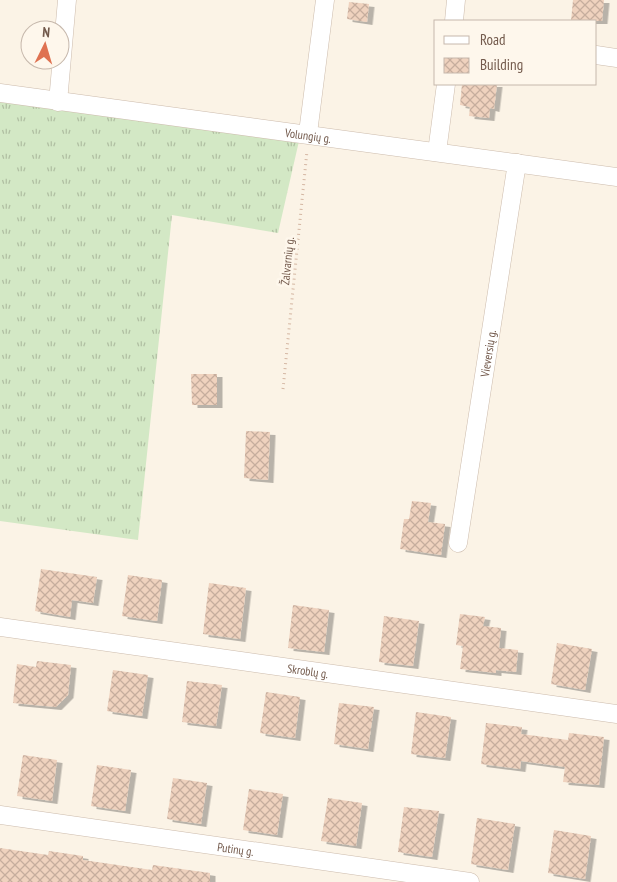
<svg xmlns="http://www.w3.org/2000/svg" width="617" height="882" viewBox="0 0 617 882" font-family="'PT Sans Narrow',sans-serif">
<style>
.grass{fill:url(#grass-tufts)}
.building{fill:url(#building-cross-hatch);filter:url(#shadow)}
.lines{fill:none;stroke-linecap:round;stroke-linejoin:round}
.minor-casing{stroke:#ccbbac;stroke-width:19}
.path{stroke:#d4b6a2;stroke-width:3;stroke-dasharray:1 4;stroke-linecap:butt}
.minor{stroke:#fff;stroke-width:18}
.labels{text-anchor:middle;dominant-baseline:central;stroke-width:5;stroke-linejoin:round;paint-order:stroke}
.street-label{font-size:12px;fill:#735a4c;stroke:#fef7ec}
</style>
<defs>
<pattern id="grass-tufts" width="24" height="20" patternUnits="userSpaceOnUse" patternTransform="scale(1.25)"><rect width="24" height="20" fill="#d3e8c5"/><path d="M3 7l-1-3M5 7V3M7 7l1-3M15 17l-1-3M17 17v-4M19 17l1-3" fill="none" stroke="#b0bfa2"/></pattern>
<pattern id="building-cross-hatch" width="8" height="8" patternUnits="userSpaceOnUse" patternTransform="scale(1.25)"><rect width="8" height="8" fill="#efd2be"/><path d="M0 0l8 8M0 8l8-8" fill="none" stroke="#c6ad9d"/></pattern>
<filter id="shadow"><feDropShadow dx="5.5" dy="3" stdDeviation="0" flood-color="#0004"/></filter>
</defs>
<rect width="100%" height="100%" fill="#fbf3e6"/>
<path class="grass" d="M 0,100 L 299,141 L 278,233 L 172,215 L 138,540 L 0,521 Z"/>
<path class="building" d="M 573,0 L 604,0 L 602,21 L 571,21 Z
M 349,2 L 369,4 L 367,22 L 347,19 Z
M 462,84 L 497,84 L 494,109 L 490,108 L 489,118 L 469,116 L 470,107 L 460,105 Z
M 191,374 L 217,374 L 217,405 L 192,405 Z
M 246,431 L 270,432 L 268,480 L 244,478 Z
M 412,501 L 431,503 L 428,522 L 445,524 L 441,555 L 400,549 L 404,519 L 409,519 Z
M 41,569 L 97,577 L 93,603 L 72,600 L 70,617 L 35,611 Z
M 128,575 L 162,580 L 157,621 L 122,616 Z
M 209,583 L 246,588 L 240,639 L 203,634 Z
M 293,605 L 329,610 L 324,652 L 288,648 Z
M 460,614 L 485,617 L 483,626 L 501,628 L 499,648 L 518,650 L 516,672 L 496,670 L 496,673 L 460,669 L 463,646 L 456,645 Z
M 384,616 L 419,621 L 413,666 L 379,662 Z
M 557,643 L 592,649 L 585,690 L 551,684 Z
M 37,661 L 71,665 L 68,695 L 56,707 L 13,703 L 17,664 L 36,667 Z
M 113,670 L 148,675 L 142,716 L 107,711 Z
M 187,681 L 222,685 L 216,726 L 182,722 Z
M 266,692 L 300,697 L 295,738 L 260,733 Z
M 339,703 L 374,707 L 368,749 L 334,744 Z
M 416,712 L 451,717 L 445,758 L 411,754 Z
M 486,723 L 522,727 L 521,734 L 568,740 L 569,733 L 604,737 L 599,785 L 563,782 L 565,767 L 521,761 L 520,769 L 481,764 Z
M 23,755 L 57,760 L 52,801 L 17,796 Z
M 97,765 L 131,770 L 125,811 L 91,806 Z
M 173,778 L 207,783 L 201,824 L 167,819 Z
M 249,789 L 283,794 L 277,835 L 243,830 Z
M 328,798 L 362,803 L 356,846 L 321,841 Z
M 404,807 L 439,811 L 432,857 L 398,852 Z
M 477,818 L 515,824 L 508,870 L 471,864 Z
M 554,830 L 591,836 L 585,879 L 548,873 Z
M 0,848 L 48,855 L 49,851 L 83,856 L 83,860 L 152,870 L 153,865 L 210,873 L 210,882 L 0,882 Z"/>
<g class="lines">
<g class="minor-casing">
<g id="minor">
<path d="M 454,21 L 456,0"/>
<path d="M 596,55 L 617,58"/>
<path id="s1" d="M 0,93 L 617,177"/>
<path d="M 58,102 L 67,0"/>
<path d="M 308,133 L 325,0"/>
<path d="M 437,152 L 446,84"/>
<path id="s2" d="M 458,543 L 517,163"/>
<path id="s3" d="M 0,627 L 617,714"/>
<path id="s4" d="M 0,815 L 470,882"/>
</g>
</g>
<path class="path" d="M 283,389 L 307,151"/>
<use href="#minor" class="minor"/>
</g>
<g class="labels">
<g class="street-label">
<text stroke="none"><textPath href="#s1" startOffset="311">Volungių g.</textPath></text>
<text transform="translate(287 261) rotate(-84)">Žalvarnių g.</text>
<text stroke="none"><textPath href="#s2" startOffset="192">Vieversių g.</textPath></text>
<text stroke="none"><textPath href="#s3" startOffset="311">Skroblų g.</textPath></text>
<text stroke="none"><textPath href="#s4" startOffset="238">Putinų g.</textPath></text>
</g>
</g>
<rect x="434" y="20" width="162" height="65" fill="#fef7ec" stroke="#c6b8ac"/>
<rect x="444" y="36" width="25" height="8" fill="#ffffff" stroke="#c6b8ac"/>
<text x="480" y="45" font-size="15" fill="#735a4c">Road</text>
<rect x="444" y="58" width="25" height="15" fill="url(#building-cross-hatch)" stroke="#c6b8ac"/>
<text x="480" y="70" font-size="15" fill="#735a4c">Building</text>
<g transform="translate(45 45) rotate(5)"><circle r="24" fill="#fef7ec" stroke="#c6b8ac"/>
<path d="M0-4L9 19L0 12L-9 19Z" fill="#df7251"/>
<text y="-8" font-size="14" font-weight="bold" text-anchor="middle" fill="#735a4c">N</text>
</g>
</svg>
